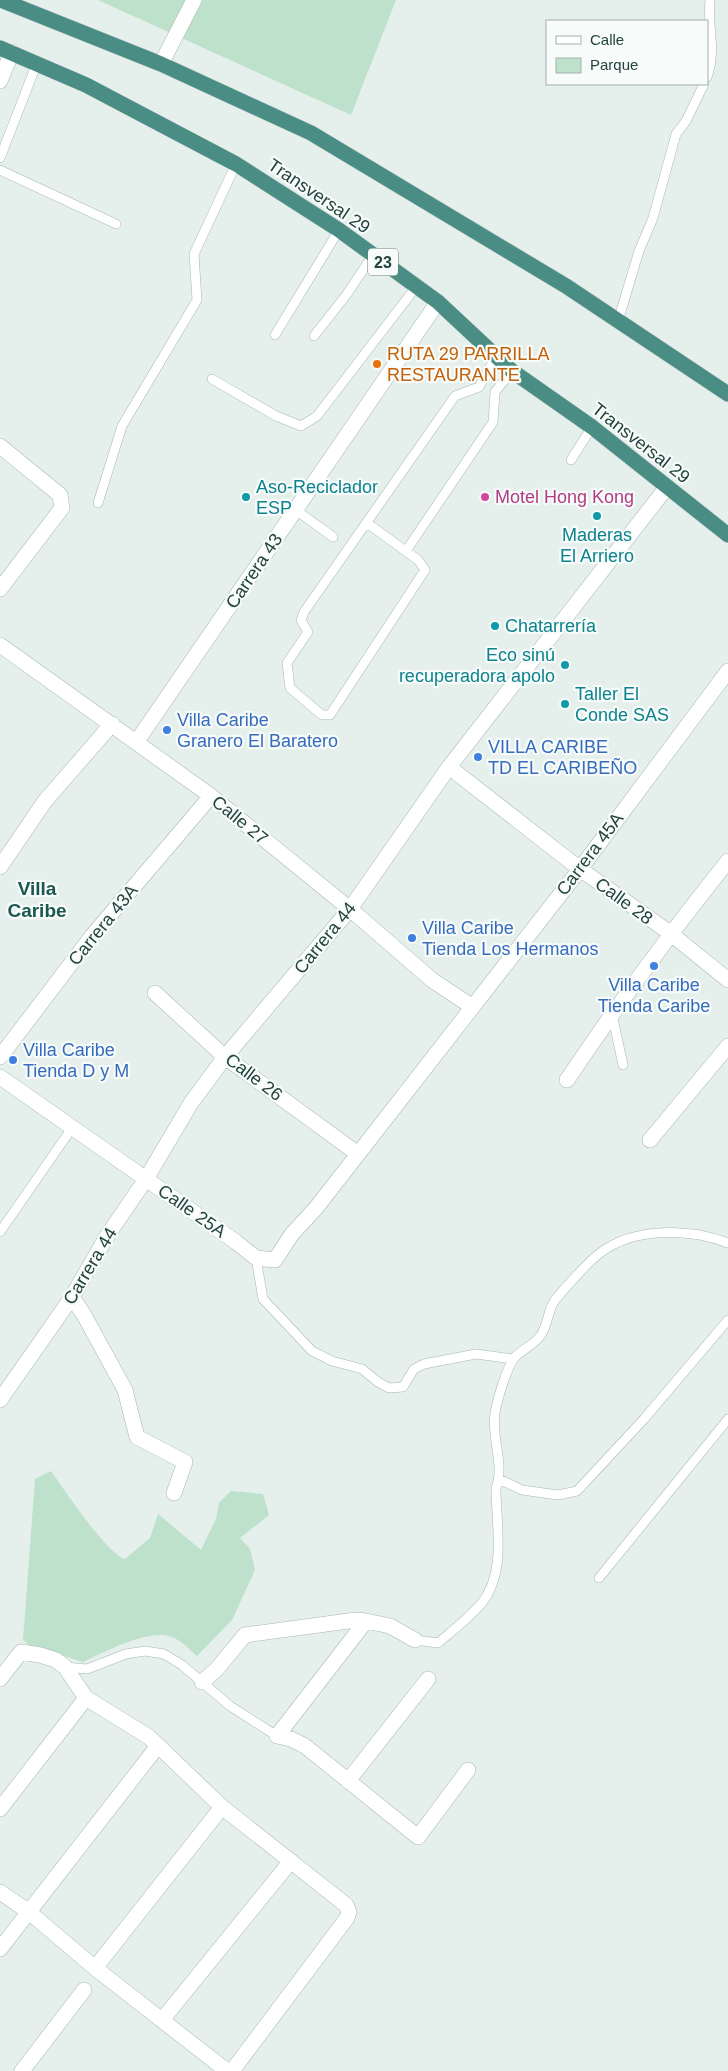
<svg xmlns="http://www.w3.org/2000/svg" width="728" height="2071" viewBox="0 0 728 2071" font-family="Helvetica,sans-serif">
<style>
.green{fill:#bde1cb}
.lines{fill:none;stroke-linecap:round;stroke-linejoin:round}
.service-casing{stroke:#a7b8b4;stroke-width:10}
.minor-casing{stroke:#a7b8b4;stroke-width:16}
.tertiary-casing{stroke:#a7b8b4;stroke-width:16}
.trunk-casing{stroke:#c1cac9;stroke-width:16}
.service{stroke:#fff;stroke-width:9}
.minor{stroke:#fff;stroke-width:15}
.tertiary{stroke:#fff;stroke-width:15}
.trunk{stroke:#4a8d84;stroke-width:15}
.food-dot{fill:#e8710a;stroke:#f7fbf9;stroke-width:2}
.culture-dot{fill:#0f9aa8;stroke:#f7fbf9;stroke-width:2}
.hotel-dot{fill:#d1479c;stroke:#f7fbf9;stroke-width:2}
.shop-dot{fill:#3f7fe0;stroke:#f7fbf9;stroke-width:2}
.labels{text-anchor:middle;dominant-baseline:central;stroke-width:4.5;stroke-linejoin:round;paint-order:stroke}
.shield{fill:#f7fbf9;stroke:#627a76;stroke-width:1}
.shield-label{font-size:16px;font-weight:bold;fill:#22433e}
.street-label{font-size:18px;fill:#22433e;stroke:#f7fbf9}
.food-label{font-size:18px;fill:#c56008;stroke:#f7fbf9;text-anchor:start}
.culture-label{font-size:18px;fill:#0d838f;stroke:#f7fbf9;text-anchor:start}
.hotel-label{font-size:18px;fill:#b23c85;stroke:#f7fbf9;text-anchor:start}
.shop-label{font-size:18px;fill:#366cbe;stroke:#f7fbf9;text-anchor:start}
.neighbourhood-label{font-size:19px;font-weight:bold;fill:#1c574f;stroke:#f7fbf9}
</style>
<rect width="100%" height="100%" fill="#e5efec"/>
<path class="green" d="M 98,0 L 396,0 L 351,115 Z
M 51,1471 C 63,1488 107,1554 125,1559 L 150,1538 L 158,1514 L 201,1550 L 216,1519 L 219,1503 L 231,1491 L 263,1494 L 269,1515 L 240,1538 L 250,1549 L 255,1570 L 232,1620 L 197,1656 C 190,1650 181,1640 172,1637 C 150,1628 104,1652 83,1662 L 29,1645 L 23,1640 L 35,1479 Z"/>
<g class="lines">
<g class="service-casing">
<path id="service" d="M 707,77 C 717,49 707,28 710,0
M 0,158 L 37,63
M 0,170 L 116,224
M 618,321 L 639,251 L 653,218 L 676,134 L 686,121 L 704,84
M 275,335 L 339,230
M 314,336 L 347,294 L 373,255
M 212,379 L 276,416 L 301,426 L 317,416 L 416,287
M 571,460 L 592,427
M 98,503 L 122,426 L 197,300 L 194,254 L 236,164
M 296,510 L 333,537
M 367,523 L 418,560 L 425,570 L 330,715 L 322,715 L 290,688 L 287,663 L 308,632 L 301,620 L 304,612 L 455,396 L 479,387 L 496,357
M 406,551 L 493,422 L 495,392 L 512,371
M 612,1014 L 623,1065
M 0,1232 L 72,1128
M 256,1258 L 263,1299 L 312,1351 L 332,1361 L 362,1369 L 378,1382 L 389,1388 L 403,1387 L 414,1369 L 424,1364 L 476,1354 L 513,1359
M 499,1479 L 522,1490 L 558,1495 L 577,1491 L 644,1419 L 728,1320
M 599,1578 L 728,1419
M 415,1640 L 438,1643 C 452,1631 468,1619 481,1604 C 507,1573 496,1525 496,1488 C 505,1465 491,1438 495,1413 C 497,1401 507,1366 515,1357 C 524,1348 534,1345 541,1335 C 548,1325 548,1309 555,1300 C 565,1288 588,1262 600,1253 C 634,1227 690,1228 728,1243
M 65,1667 L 87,1669 L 126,1654 L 145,1651 L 164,1654 L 182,1665 L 230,1706 L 277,1736"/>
</g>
<g class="minor-casing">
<path id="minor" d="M 161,64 L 194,0
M 0,446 L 60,495 L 62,508 L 0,589
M 0,645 L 211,796 L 350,909 L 432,980 L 471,1006
M 137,741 L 438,302
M 449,767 L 580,869 L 670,933 L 728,980
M 0,867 L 45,801 L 112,724
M 155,993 L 225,1057 L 358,1154
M 0,1057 L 92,936 L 211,796
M 0,1077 L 236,1242 L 256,1258 L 275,1260 L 292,1234 L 316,1208 L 580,869 L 728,671
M 567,1080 C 618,1004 671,932 728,861
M 650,1140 L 728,1046
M 72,1297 L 84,1315 L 125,1390 L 137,1437 L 185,1462 L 174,1493
M 0,1400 L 72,1297 L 107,1236 L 146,1179 L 191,1103 L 225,1057 L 350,909 L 449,767 L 667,487
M 415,1640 L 390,1626 L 366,1621 L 277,1736 L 291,1739 L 305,1746 L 418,1837 L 468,1770
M 0,1679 L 21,1652 L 40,1655 L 56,1660 L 65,1667 L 86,1698 L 149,1737 L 222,1807 L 346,1905 L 349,1912 L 347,1918 L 232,2071
M 202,1682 L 216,1670 L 245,1635 L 356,1620 L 366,1621
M 348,1781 L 428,1679
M 0,1809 L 86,1698
M 0,1892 L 29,1912 L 95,1968 L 227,2071
M 0,1949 L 157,1747
M 95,1968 L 222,1807
M 162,2020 L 291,1861
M 22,2071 L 84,1990"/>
</g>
<g class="tertiary-casing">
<path id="tertiary" d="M 0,81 L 12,52"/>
</g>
<g class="trunk-casing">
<path id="trunk" d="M 1,0 L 161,64 L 311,133 L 566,286 L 728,394
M 0,48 L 86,85 L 236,164 L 339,230 L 438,302 L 512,371 L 592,427 L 728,535"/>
</g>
<use href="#service" class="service"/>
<use href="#minor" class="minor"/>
<use href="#tertiary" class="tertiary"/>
<use href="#trunk" class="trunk"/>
</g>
<circle class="food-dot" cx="377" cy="364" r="5"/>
<g class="culture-dot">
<circle cx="246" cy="497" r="5"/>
<circle cx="597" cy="516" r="5"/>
<circle cx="495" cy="626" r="5"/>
<circle cx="565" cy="665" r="5"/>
<circle cx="565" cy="704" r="5"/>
</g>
<circle class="hotel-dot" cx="485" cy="497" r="5"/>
<g class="shop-dot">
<circle cx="167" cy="730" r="5"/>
<circle cx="478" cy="757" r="5"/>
<circle cx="412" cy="938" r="5"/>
<circle cx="654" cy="966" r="5"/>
<circle cx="13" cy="1060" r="5"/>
</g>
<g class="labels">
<rect class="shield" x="368" y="248.5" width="30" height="27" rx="4"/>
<g class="shield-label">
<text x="383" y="262">23</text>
</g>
<g class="street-label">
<text transform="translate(319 196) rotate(34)">Transversal 29</text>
<text transform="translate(641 443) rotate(38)">Transversal 29</text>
<text transform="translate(254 571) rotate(-56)">Carrera 43</text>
<text transform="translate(240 820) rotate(39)">Calle 27</text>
<text transform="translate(590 854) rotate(-53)">Carrera 45A</text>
<text transform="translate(624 901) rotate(36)">Calle 28</text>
<text transform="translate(103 925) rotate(-51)">Carrera 43A</text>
<text transform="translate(325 938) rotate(-51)">Carrera 44</text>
<text transform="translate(254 1077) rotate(37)">Calle 26</text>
<text transform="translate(192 1211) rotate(35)">Calle 25A</text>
<text transform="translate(90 1266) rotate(-59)">Carrera 44</text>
</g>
<g class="food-label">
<text x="387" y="354">RUTA 29 PARRILLA<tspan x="387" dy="21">RESTAURANTE</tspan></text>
</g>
<g class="culture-label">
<text x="256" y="487">Aso-Reciclador<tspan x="256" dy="21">ESP</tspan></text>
<text x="597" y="535" text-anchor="middle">Maderas<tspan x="597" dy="21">El Arriero</tspan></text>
<text x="505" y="626">Chatarrería</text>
<text x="555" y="655" text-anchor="end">Eco sinú<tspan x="555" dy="21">recuperadora apolo</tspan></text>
<text x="575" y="694">Taller El<tspan x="575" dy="21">Conde SAS</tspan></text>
</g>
<g class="hotel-label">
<text x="495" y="497">Motel Hong Kong</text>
</g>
<g class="shop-label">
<text x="177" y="720">Villa Caribe<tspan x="177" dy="21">Granero El Baratero</tspan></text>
<text x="488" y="747">VILLA CARIBE<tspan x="488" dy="21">TD EL CARIBEÑO</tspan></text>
<text x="422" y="928">Villa Caribe<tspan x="422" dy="21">Tienda Los Hermanos</tspan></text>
<text x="654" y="985" text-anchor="middle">Villa Caribe<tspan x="654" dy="21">Tienda Caribe</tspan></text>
<text x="23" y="1050">Villa Caribe<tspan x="23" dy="21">Tienda D y M</tspan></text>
</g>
<g class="neighbourhood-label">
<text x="37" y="888">Villa<tspan x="37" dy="22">Caribe</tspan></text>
</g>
</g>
<rect x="546" y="20" width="162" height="65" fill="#f7fbf9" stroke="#a2b1ae"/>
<rect x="556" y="36" width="25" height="8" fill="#ffffff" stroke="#a2b1ae"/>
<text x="590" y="45" font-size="15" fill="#22433e">Calle</text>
<rect x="556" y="58" width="25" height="15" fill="#bde1cb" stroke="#a2b1ae"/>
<text x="590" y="70" font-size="15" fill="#22433e">Parque</text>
</svg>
